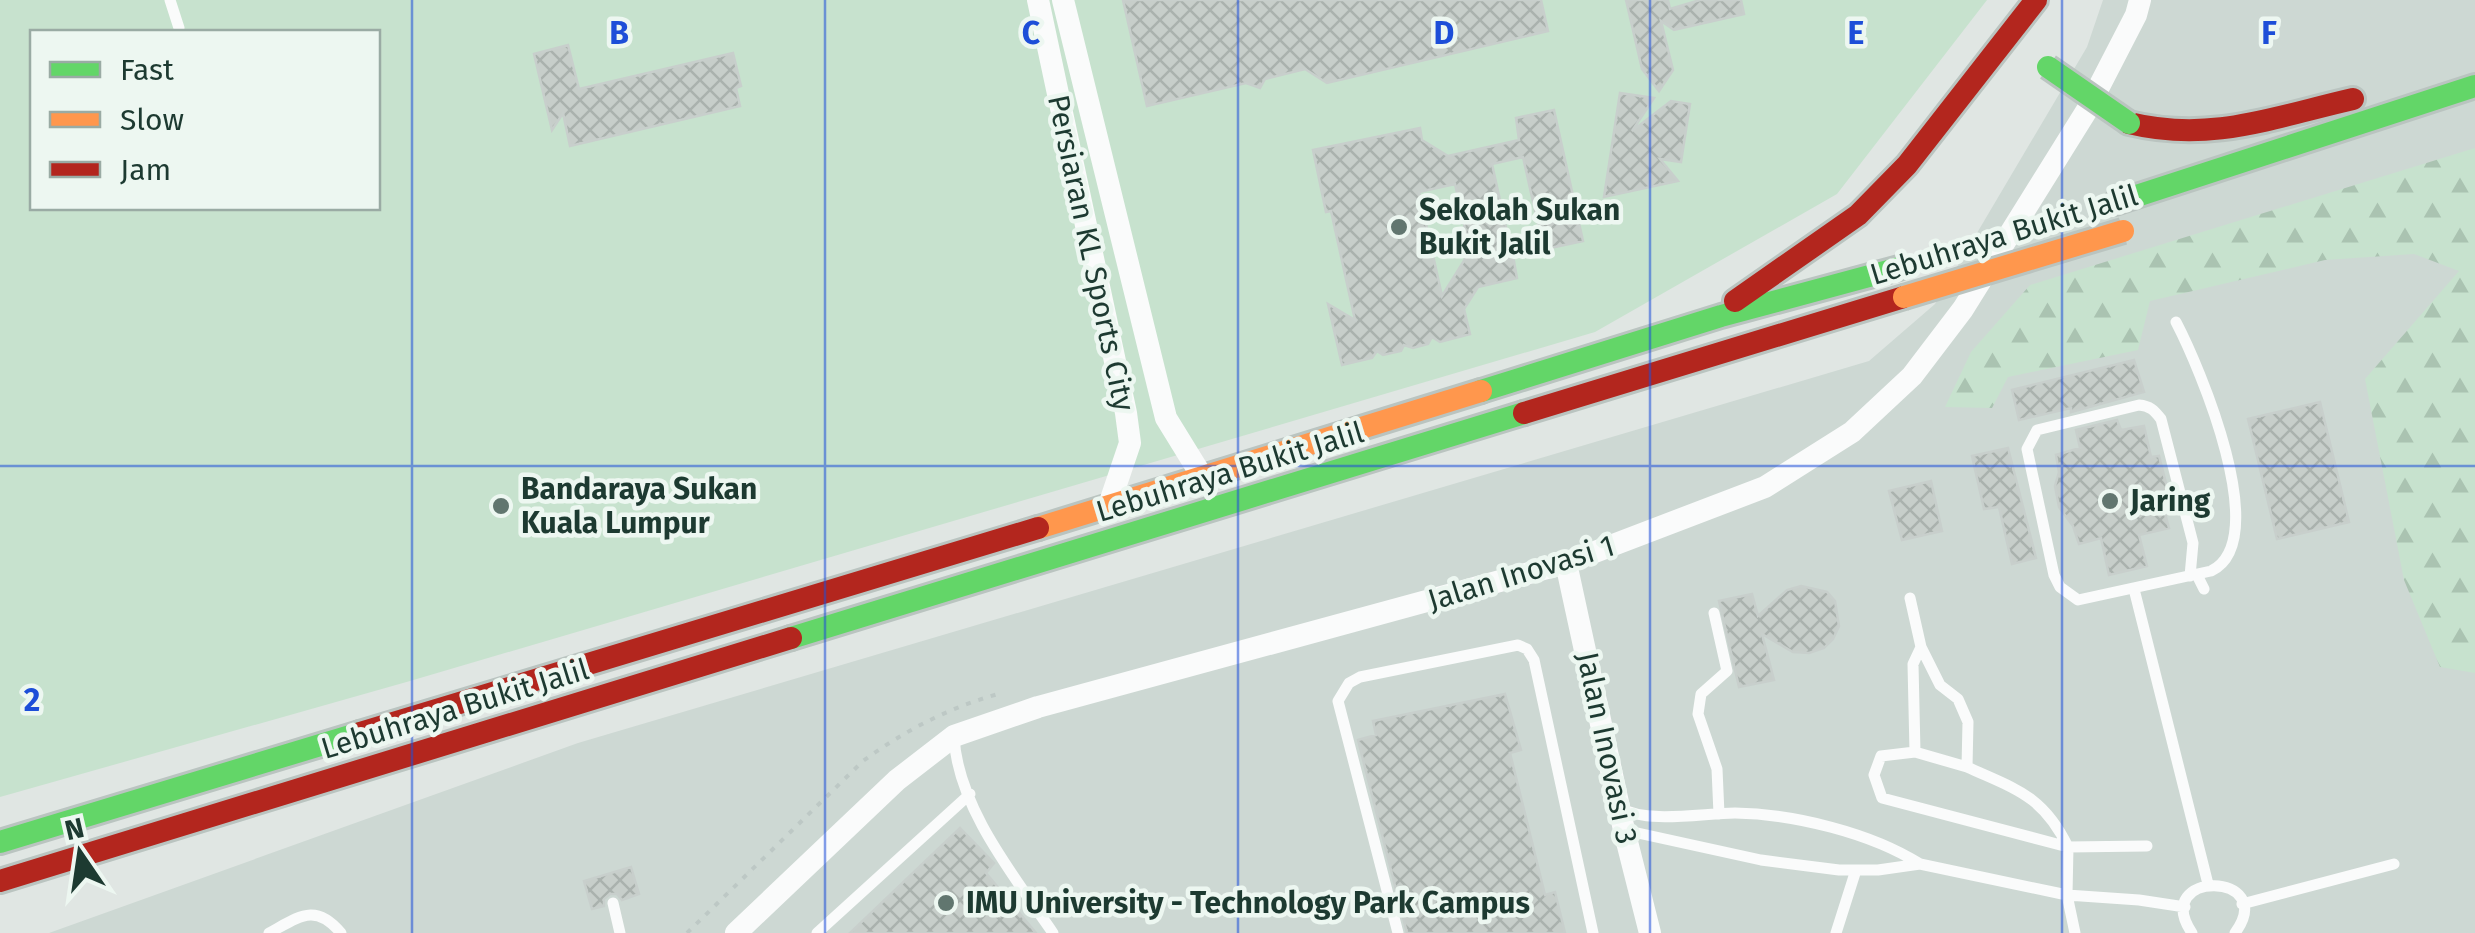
<svg xmlns="http://www.w3.org/2000/svg" width="2475" height="933" viewBox="0 0 2475 933" font-family="'Fira Sans',sans-serif">
<style>
.built{fill:#cdd8d3}
.forest{fill:url(#forest-firs)}
.pitch{fill:#c7e2ce;fill-rule:evenodd}
.building{fill:url(#building-cross-hatch);stroke:#c8cfcc;stroke-width:2.5;fill-rule:evenodd}
.lines{fill:none;stroke-linecap:round;stroke-linejoin:round}
.fast-casing{stroke:#bac4c0;stroke-width:28}
.slow-casing{stroke:#bac4c0;stroke-width:28}
.jam-casing{stroke:#bac4c0;stroke-width:28}
.path{stroke:#bdc8c5;stroke-width:4;stroke-dasharray:5 8;stroke-linecap:butt}
.lane{stroke:#fafbfb;stroke-width:11}
.street{stroke:#fafbfb;stroke-width:22}
.fast{stroke:#63d668;stroke-width:22}
.slow{stroke:#ff974d;stroke-width:22}
.jam{stroke:#b3261e;stroke-width:22}
.fast-bridge-casing{stroke:#bac4c0;stroke-width:28;stroke-linecap:butt}
.slow-bridge-casing{stroke:#bac4c0;stroke-width:28;stroke-linecap:butt}
.fast-bridge{stroke:#63d668;stroke-width:22}
.slow-bridge{stroke:#ff974d;stroke-width:22}
.grid{fill:none;stroke:#1d4ed8;stroke-width:2.5;stroke-opacity:0.55}
.poi-dot{fill:#61766f;stroke:#edf7f1;stroke-width:4}
.labels{text-anchor:middle;dominant-baseline:central;stroke-width:9;stroke-linejoin:round;paint-order:stroke}
.poi-label{font-size:30px;font-weight:bold;fill:#1d3a31;stroke:#edf7f1;text-anchor:start}
.street-label{font-size:30px;fill:#1d3a31;stroke:#edf7f1}
.grid-label{font-size:32px;text-anchor:middle;font-weight:bold;fill:#1d4ed8;stroke:#edf7f1;stroke-width:9;stroke-linejoin:round;paint-order:stroke}
</style>
<defs>
<pattern id="forest-firs" width="22" height="20" patternUnits="userSpaceOnUse" patternTransform="scale(2.5)"><rect width="22" height="20" fill="#c7e2ce"/><path d="M5 1l3.5 6h-7zM16 11l3.5 6h-7z" fill="#aac3b1"/></pattern>
<pattern id="building-cross-hatch" width="8" height="8" patternUnits="userSpaceOnUse" patternTransform="scale(2.5)"><rect width="8" height="8" fill="#c7ceca"/><path d="M0 0l8 8M0 8l8-8" fill="none" stroke="#aab2ae"/></pattern>
</defs>
<rect width="100%" height="100%" fill="#e0e6e3"/>
<path class="built" d="M 2103,0 L 2475,0 L 2475,933 L 49,933 L 578,743 L 1869,361 L 1935,304 L 2087,47 Z"/>
<path class="forest" d="M 2475,148 L 2475,673 L 2440,667 L 2404,580 L 2365,379 L 2459,271 L 2414,254 L 2325,260 L 2150,301 L 2138,350 L 2008,377 L 1992,408 L 1945,407 L 1971,352 L 2030,285 Z"/>
<path class="pitch" d="M 0,0 L 1987,0 L 1837,194 L 1595,332 L 410,681 L 0,797 ZM 32,32 L 378,32 L 378,208 L 32,208 Z"/>
<path class="building" d="M 1123,0 L 1541,0 L 1548,31 L 1327,83 L 1305,69 L 1265,79 L 1260,88 L 1246,83 L 1147,106 Z
M 1626,0 L 1668,0 L 1670,9 L 1700,0 L 1741,0 L 1744,14 L 1674,30 L 1661,21 L 1673,70 L 1659,91 L 1642,69 Z
M 568,45 L 579,89 L 733,53 L 741,86 L 736,88 L 740,106 L 570,146 L 563,113 L 552,130 L 534,54 Z
M 1620,93 L 1654,98 L 1632,131 L 1671,101 L 1690,104 L 1681,162 L 1660,159 L 1678,181 L 1604,197 Z
M 1554,110 L 1583,241 L 1513,256 L 1517,278 L 1478,287 L 1464,309 L 1470,334 L 1440,342 L 1432,337 L 1428,344 L 1413,348 L 1404,345 L 1401,351 L 1383,355 L 1377,351 L 1372,358 L 1342,365 L 1328,304 L 1355,320 L 1331,211 L 1326,212 L 1313,150 L 1420,128 L 1422,140 L 1448,156 L 1519,140 L 1516,118 ZM 1523,157 L 1540,233 L 1509,241 L 1492,164 ZM 1455,184 L 1470,251 L 1442,296 L 1419,192 Z
M 2134,360 L 2144,392 L 2071,412 L 2071,408 L 2019,420 L 2012,390 Z
M 2320,402 L 2349,522 L 2277,539 L 2248,419 Z
M 2117,420 L 2121,430 L 2144,426 L 2151,457 L 2159,456 L 2168,491 L 2159,492 L 2169,528 L 2139,535 L 2147,566 L 2109,575 L 2101,538 L 2079,544 L 2073,526 L 2059,507 L 2055,486 L 2059,472 L 2056,455 L 2080,448 L 2076,430 Z
M 2008,448 L 2036,558 L 2012,564 L 1999,507 L 1984,509 L 1972,456 Z
M 1931,481 L 1942,531 L 1902,540 L 1889,491 Z
M 1801,586 L 1827,592 L 1835,601 L 1839,626 L 1833,639 L 1824,648 L 1809,653 L 1793,652 L 1762,634 L 1774,680 L 1739,687 L 1719,601 L 1752,594 L 1758,616 L 1787,590 Z
M 1505,694 L 1521,750 L 1510,753 L 1545,895 L 1555,892 L 1565,933 L 1407,933 L 1358,740 L 1376,735 L 1373,721 Z
M 960,828 L 994,863 L 986,873 L 1036,933 L 850,933 Z
M 631,867 L 639,894 L 622,900 L 617,894 L 610,894 L 604,899 L 604,906 L 592,909 L 584,881 Z"/>
<g class="lines">
<g class="fast-casing">
<path id="fast" d="M 2115,203 L 2475,86
M 1481,391 L 1721,316 L 1899,268
M 791,638 L 1524,413
M 0,842 L 360,733"/>
</g>
<g class="slow-casing">
<path id="slow" d="M 1038,528 L 1481,391"/>
</g>
<g class="jam-casing">
<path id="jam" d="M 2129,123 C 2211,143 2274,117 2353,99
M 1735,301 L 1858,215 L 1907,165 L 2036,0
M 1524,413 L 1904,297
M 360,733 L 1038,528
M 0,881 L 791,638"/>
</g>
<path class="path" d="M 687,933 L 863,761 C 904,731 948,708 998,694"/>
<path class="lane" d="M 170,0 L 179,28
M 2176,322 C 2199,366 2274,541 2211,571 L 2078,600 L 2060,587 L 2054,575 L 2027,449 L 2037,430 L 2139,405 C 2150,406 2154,410 2161,419 L 2193,543 L 2190,576
M 2197,575 L 2204,589
M 2134,589 L 2208,884
M 1910,598 L 1921,647 L 1913,664 L 1915,752 L 1881,756 L 1874,775 L 1882,798 L 2068,847 L 2067,895 L 2075,933
M 1714,613 L 1727,671 L 1701,694 L 1698,714 L 1717,769 L 1719,814
M 1921,647 L 1940,685 L 1958,699 L 1968,722 L 1967,767 C 2015,789 2043,795 2068,847 L 2147,846
M 954,736 C 957,806 1014,876 1053,933
M 1915,752 L 1967,767
M 1620,808 C 1648,824 1703,813 1735,813 C 1794,814 1871,833 1920,864
M 1624,830 L 1761,860 L 1839,870 L 1878,870 L 1920,864 L 2067,895 L 2139,900 L 2185,907
M 613,903 L 620,933
M 2242,904 L 2394,864
M 269,933 C 299,917 315,902 341,933
M 817,933 L 970,794
M 1398,933 L 1338,701 L 1349,683 L 1360,677 L 1518,645 L 1527,649 L 1534,660 L 1593,933
M 1836,933 L 1856,870
M 2192,933 C 2149,869 2280,871 2235,933"/>
<path class="street" d="M 1038,0 L 1126,413 L 1130,443 L 1109,505
M 1063,0 L 1166,418 L 1203,478
M 1566,563 L 1624,830 L 1650,933
M 736,933 L 897,780 L 954,736 L 1038,707 L 1566,563 L 1765,487 L 1852,432 L 1912,376 L 1963,309 L 2087,110 L 2136,15 L 2140,0"/>
<use href="#fast" class="fast"/>
<use href="#slow" class="slow"/>
<use href="#jam" class="jam"/>
<g class="fast-bridge-casing">
<path id="fast-bridge" d="M 2048,67 L 2129,123"/>
</g>
<g class="slow-bridge-casing">
<path id="slow-bridge" d="M 1904,297 L 2123,231"/>
</g>
<use href="#fast-bridge" class="fast-bridge"/>
<use href="#slow-bridge" class="slow-bridge"/>
</g>
<path class="grid" d="M 412,0 L 412,933M 825,0 L 825,933M 1238,0 L 1238,933M 1650,0 L 1650,933M 2062,0 L 2062,933M 0,466 L 2475,466"/>
<g class="poi-dot">
<circle cx="1399" cy="227" r="10"/>
<circle cx="2110" cy="501" r="10"/>
<circle cx="501" cy="506" r="10"/>
<circle cx="946" cy="903" r="10"/>
</g>
<g class="labels">
<g class="poi-label">
<text x="1419" y="210">Sekolah Sukan<tspan x="1419" dy="34">Bukit Jalil</tspan></text>
<text x="521" y="489">Bandaraya Sukan<tspan x="521" dy="34">Kuala Lumpur</tspan></text>
<text x="2130" y="501">Jaring</text>
<text x="966" y="903">IMU University - Technology Park Campus</text>
</g>
<g class="street-label">
<text transform="translate(2004 235) rotate(-17)">Lebuhraya Bukit Jalil</text>
<text transform="translate(1091 253) rotate(78)">Persiaran KL Sports City</text>
<text transform="translate(1230 472) rotate(-17)">Lebuhraya Bukit Jalil</text>
<text transform="translate(1521 573) rotate(-17)">Jalan Inovasi 1</text>
<text transform="translate(455 709) rotate(-17)">Lebuhraya Bukit Jalil</text>
<text transform="translate(1607 748) rotate(78)">Jalan Inovasi 3</text>
</g>
</g>
<g class="grid-label">
<text x="619" y="44">B</text>
<text x="1031" y="44">C</text>
<text x="1444" y="44">D</text>
<text x="1856" y="44">E</text>
<text x="2269" y="44">F</text>
<text x="32" y="711">2</text>
</g>
<rect x="30" y="30" width="350" height="180" fill="#edf7f1" stroke="#9aaba4" stroke-width="2.5"/>
<rect x="50" y="62" width="50" height="15" fill="#63d668" stroke="#9aaba4" stroke-width="2.5"/>
<text x="120" y="80" font-size="30" fill="#1d3a31">Fast</text>
<rect x="50" y="112" width="50" height="15" fill="#ff974d" stroke="#9aaba4" stroke-width="2.5"/>
<text x="120" y="130" font-size="30" fill="#1d3a31">Slow</text>
<rect x="50" y="162" width="50" height="15" fill="#b3261e" stroke="#9aaba4" stroke-width="2.5"/>
<text x="120" y="180" font-size="30" fill="#1d3a31">Jam</text>
<g transform="translate(80 853) rotate(347)" stroke="#edf7f1" stroke-width="8" paint-order="stroke">
<path d="M0-8L18 38L0 25L-18 38Z" fill="#1d3a31"/>
<text y="-15" font-size="28" font-weight="bold" text-anchor="middle" fill="#1d3a31">N</text>
</g>
</svg>
